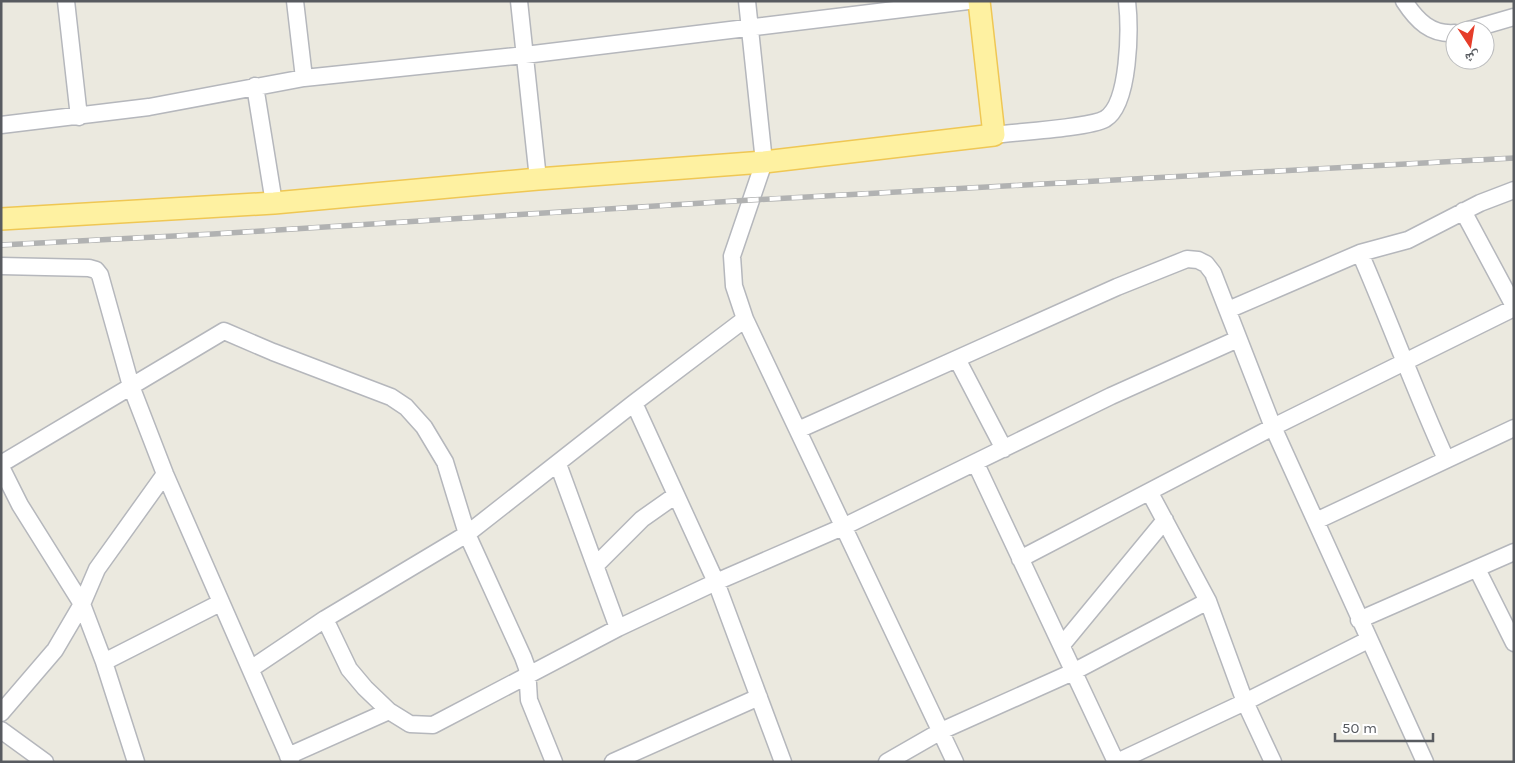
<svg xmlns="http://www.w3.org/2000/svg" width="1515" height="763" viewBox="0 0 1515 763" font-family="Karla,'Noto Naskh Arabic',sans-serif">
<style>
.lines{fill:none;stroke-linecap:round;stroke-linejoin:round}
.minor-casing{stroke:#b5b7bc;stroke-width:19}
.major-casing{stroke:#efc754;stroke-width:24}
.minor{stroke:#fff;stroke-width:16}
.major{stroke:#fef1a1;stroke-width:21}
.rail-casing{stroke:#b1b2b2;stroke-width:5.5}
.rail{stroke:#fff;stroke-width:4;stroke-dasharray:11;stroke-linecap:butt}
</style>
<rect width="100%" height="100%" fill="#ebe9df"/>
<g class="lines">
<g class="minor-casing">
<path id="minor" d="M 66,1 L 79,117
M 295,1 L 304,78
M 519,1 L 538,179
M 747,1 L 764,162 L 732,256 L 734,286 L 745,319 L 955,762
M 1404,1 C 1417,21 1431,35 1455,33
M 1469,30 L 1514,17
M 255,86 L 274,203
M 1,125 L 149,107 L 304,78 L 525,55 L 968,1
M 994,135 C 1016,132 1089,128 1105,119 C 1130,104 1130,28 1127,1
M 1463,211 L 1514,306
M 1360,253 C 1390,322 1415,391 1446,459
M 1,266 L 89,268 L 96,270 L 100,275 L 131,386 L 165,474 L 291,762
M 1228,310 L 1360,253 L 1408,240 L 1480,203 L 1514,190
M 957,359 L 1004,449
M 634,403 L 716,582 L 783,762
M 798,430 L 1117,287 L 1187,259 L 1198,260 L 1206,264 L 1213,273 L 1273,427 L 1425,762
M 1,464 L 224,331 L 273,352 L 391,397 L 406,407 L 424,427 L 445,462 L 467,534 L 523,657 L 527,668 L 529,700 L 554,762
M 558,464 L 618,628
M 976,464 L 1116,762
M 1,467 L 20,505 L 82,604 L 104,662 L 136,762
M 1150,493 L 1208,601 L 1245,702 L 1273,762
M 1316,521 L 1514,428
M 1020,559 L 1273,427 L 1514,308
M 596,565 L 642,519 L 676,495
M 1477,569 L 1514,643
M 325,619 L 349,669 L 365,688 L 389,711 L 410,724 L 433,725 L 618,628 L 716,582 L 845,526 L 1111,396 L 1238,339
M 1359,620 L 1514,552
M 1062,645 L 1165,520
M 104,662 L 220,603
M 252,668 L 325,619 L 467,534 L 634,403 L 745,319
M 1,713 L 55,650 L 82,604 L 97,569 L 165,474
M 1,730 L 45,762
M 288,756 L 389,711
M 613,762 L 759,697
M 887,762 L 941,731 L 1073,672 L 1208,601
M 1117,762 L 1245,702 L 1368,640"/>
</g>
<g class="major-casing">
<path id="major" d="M 1,219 L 274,203 L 538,179 L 764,162 L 994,135 L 979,1"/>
</g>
<use href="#minor" class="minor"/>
<use href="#major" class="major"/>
<g class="rail-casing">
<path id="rail" d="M 1,245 L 213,234 L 751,200 L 1514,158"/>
</g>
<use href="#rail" class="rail"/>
</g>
<rect width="1515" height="763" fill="none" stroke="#585b60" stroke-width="5"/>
<g transform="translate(1470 45) rotate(168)"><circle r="24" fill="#ffffff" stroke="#bcbdbf"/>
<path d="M0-4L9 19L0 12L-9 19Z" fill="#e63d2a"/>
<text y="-8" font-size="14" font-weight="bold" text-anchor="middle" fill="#585b60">ش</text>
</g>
<path d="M1335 733v8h98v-8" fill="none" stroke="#585b60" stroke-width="2.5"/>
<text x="1342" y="733" font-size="15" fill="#585b60" stroke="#ffffff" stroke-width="4" paint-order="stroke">50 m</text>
</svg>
